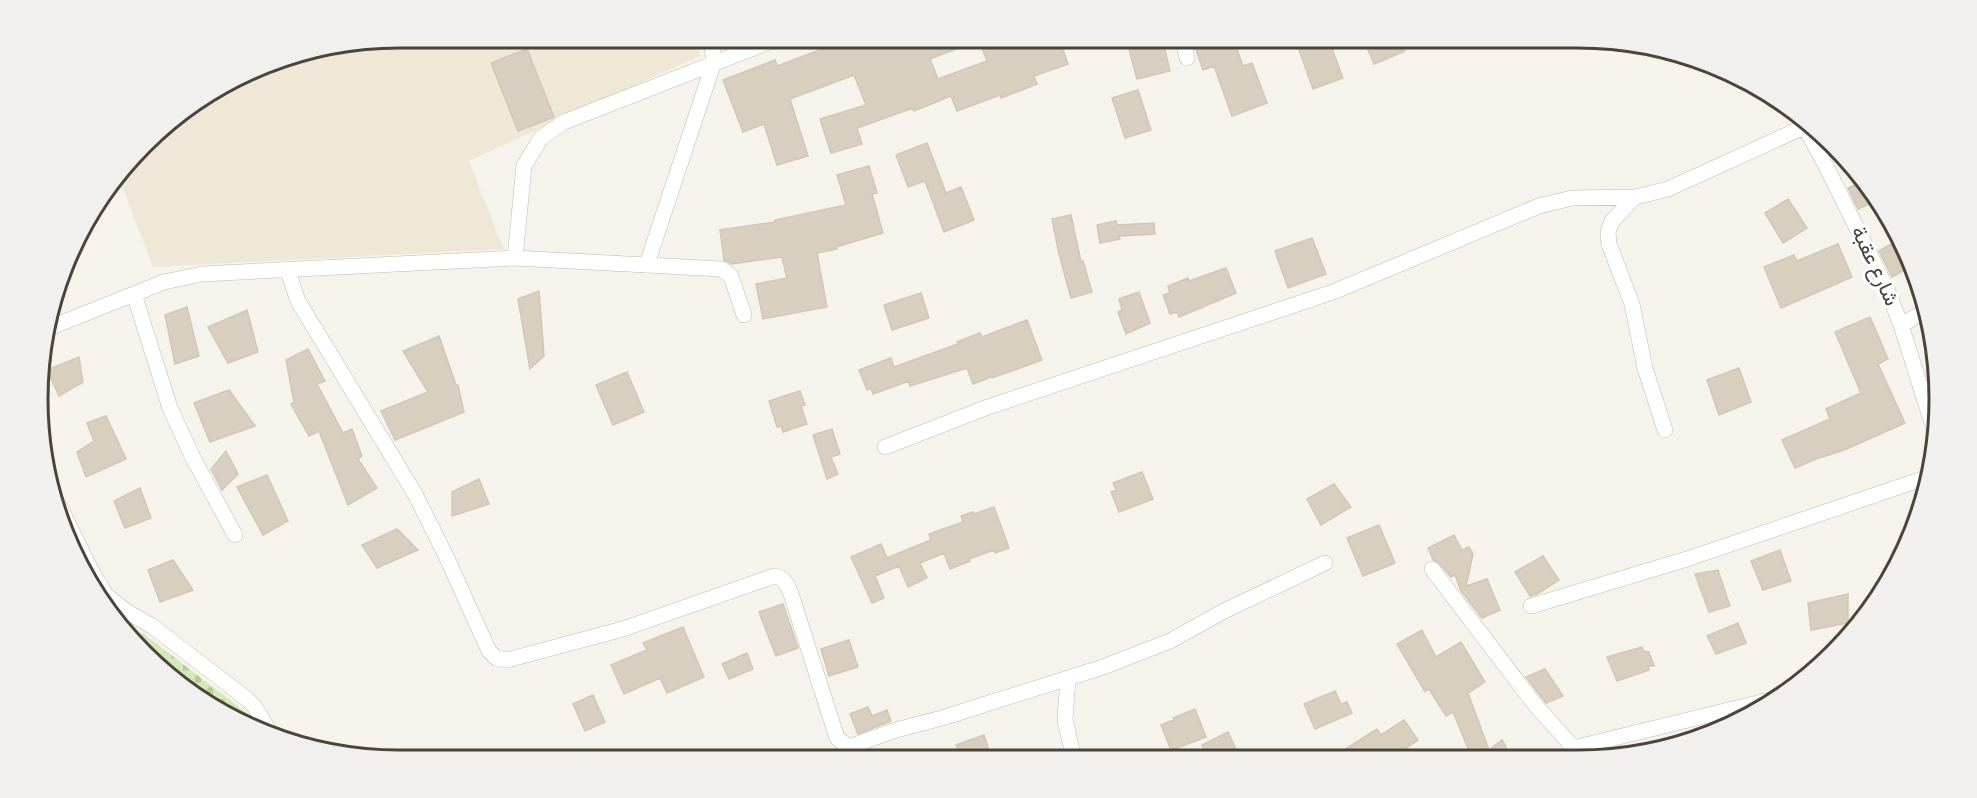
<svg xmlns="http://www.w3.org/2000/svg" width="1977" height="798" viewBox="0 0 1977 798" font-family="'Sofia Sans Condensed',Vazirmatn,sans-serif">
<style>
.education{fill:#efe8d6}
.cemetery{fill:url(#cemetery-stones)}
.building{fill:#d8cfc1;stroke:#d3c7b4;stroke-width:1.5;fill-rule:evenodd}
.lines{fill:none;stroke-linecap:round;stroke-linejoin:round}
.street-casing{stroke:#c2bbae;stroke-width:16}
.street{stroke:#fff;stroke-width:15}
.labels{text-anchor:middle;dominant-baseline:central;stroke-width:6;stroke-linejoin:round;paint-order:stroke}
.street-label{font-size:21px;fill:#4b4439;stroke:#fff}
.rim{fill:none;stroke:#4b4439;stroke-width:3}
</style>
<defs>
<pattern id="cemetery-stones" width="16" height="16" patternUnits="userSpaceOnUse" patternTransform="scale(1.5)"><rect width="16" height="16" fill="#d2eab5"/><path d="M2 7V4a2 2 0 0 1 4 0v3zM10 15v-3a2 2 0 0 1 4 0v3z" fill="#b6ca9c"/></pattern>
</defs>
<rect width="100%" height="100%" fill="#f6f3ec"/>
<path class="education" d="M 399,38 L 697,38 L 700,56 L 469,161 L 504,249 L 153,267 L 119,178 L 161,127 L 282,57 Z"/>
<path class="cemetery" d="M 119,621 L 145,635 L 248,714 L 255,727 L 179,686 Z"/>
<path class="building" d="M 840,38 L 1019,38 L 1023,49 L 1059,38 L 1068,64 L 1034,76 L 1037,84 L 1001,98 L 1000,95 L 957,111 L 951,96 L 914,111 L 913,108 L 857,128 L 862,144 L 831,153 L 820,119 L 866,105 L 854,75 L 790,99 L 808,156 L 777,165 L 764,124 L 743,132 L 723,80 L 775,60 L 777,66 L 841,42 ZM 979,40 L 987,61 L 938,79 L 930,59 Z
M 1126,38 L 1162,38 L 1170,71 L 1137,79 Z
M 1192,38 L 1233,38 L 1243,66 L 1252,63 L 1267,103 L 1232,116 L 1214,66 L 1203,70 Z
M 1324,38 L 1328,38 L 1343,78 L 1313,89 L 1298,47 Z
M 1363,38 L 1399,38 L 1405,51 L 1374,64 Z
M 527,49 L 554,117 L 518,131 L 491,63 Z
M 1138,90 L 1151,130 L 1125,138 L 1112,98 Z
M 927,143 L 946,193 L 961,187 L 974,220 L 944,232 L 925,181 L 908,187 L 896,155 Z
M 869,166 L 877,193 L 872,194 L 883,233 L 836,247 L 837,249 L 817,253 L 827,307 L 763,319 L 756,284 L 787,278 L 782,257 L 731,264 L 724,260 L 720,230 L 775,222 L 775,220 L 846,205 L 837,175 Z
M 1859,183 L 1874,202 L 1858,209 L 1848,188 Z
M 1788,199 L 1807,228 L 1783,243 L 1765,213 Z
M 1071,215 L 1081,262 L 1083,261 L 1092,292 L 1071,298 L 1059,254 L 1052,219 Z
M 1116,221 L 1117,225 L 1154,223 L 1155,234 L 1119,236 L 1120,239 L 1100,243 L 1097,225 Z
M 1312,238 L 1326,274 L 1288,288 L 1275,251 Z
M 1902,238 L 1910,267 L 1892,277 L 1879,251 Z
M 1838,244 L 1852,277 L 1781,308 L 1764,267 L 1794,255 L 1797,261 Z
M 1226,268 L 1236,293 L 1179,317 L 1177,312 L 1170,314 L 1163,295 L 1170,293 L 1168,286 L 1188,278 L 1189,281 Z
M 539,291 L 544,356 L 530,369 L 518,299 Z
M 1139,292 L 1150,323 L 1126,334 L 1118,312 L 1122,310 L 1119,299 Z
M 921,293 L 929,318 L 892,330 L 884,305 Z
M 187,307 L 199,356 L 175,364 L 165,315 Z
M 247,310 L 258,352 L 228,363 L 208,327 Z
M 1870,317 L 1888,359 L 1878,364 L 1905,423 L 1844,450 L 1816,459 L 1795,468 L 1782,440 L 1830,419 L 1826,409 L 1861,393 L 1835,332 Z
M 1027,320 L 1042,360 L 992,378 L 991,377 L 973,384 L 967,368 L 910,386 L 909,381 L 873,394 L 871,388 L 867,390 L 859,370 L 891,358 L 894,367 L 958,344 L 957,342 L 980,333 L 982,337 Z
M 439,336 L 456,385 L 458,385 L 464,412 L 395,440 L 381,411 L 428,392 L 403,351 Z
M 308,349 L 325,381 L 317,384 L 343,433 L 352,429 L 362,456 L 358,459 L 377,488 L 348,505 L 319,431 L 309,436 L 291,404 L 294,402 L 286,360 Z
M 79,357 L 83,382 L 59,396 L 47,370 Z
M 1739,368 L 1751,402 L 1719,415 L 1707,380 Z
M 627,372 L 644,412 L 613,425 L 596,385 Z
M 229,390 L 255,426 L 210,442 L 194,403 Z
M 800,391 L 805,405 L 801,406 L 807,424 L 783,432 L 781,426 L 777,427 L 769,401 Z
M 106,416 L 126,459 L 86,477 L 77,452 L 94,441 L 87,423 Z
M 832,429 L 840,454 L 831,457 L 838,474 L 827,479 L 813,435 Z
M 226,451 L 238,474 L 222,490 L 211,469 Z
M 1142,472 L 1153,499 L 1119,512 L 1111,492 L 1116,490 L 1113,483 Z
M 267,475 L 288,521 L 263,535 L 237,487 Z
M 479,479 L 489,504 L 452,516 L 452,492 Z
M 1334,484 L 1351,507 L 1321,525 L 1307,499 Z
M 140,488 L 151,518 L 125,528 L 114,501 Z
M 994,507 L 1009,548 L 995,553 L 994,550 L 969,559 L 970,561 L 950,569 L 944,553 L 920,563 L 927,578 L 908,587 L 899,566 L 875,576 L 884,598 L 872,603 L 851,557 L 881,544 L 887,558 L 931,540 L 929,534 L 963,522 L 961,516 L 973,512 L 974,514 Z
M 1379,525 L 1395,563 L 1363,576 L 1347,538 Z
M 397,529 L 418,550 L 377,568 L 362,545 Z
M 1454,535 L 1462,550 L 1469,547 L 1473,554 L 1466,586 L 1487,579 L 1500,610 L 1482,618 L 1461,591 L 1455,575 L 1451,577 L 1439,563 L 1433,560 L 1428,548 Z
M 1780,550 L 1791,581 L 1763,590 L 1751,561 Z
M 1543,556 L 1559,580 L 1537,594 L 1530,596 L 1515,572 Z
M 173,560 L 193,590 L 160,602 L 148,570 Z
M 1718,570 L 1730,606 L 1709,612 L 1695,574 Z
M 1848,594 L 1848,623 L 1811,630 L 1808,603 Z
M 783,604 L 798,648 L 776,656 L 759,612 Z
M 1738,623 L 1746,643 L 1716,654 L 1707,636 Z
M 683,627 L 704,677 L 667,693 L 660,678 L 624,694 L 611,665 L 647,650 L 643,643 Z
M 1422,630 L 1436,657 L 1461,642 L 1485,682 L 1468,693 L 1489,750 L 1502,740 L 1512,758 L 1472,758 L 1453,712 L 1446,716 L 1429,689 L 1425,692 L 1397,644 Z
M 849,640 L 858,667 L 829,676 L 821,649 Z
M 1642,647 L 1644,651 L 1649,652 L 1654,666 L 1648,666 L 1649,670 L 1617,681 L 1607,657 Z
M 747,653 L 753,669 L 729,679 L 722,664 Z
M 1545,669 L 1563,696 L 1546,703 L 1526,677 Z
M 1335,691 L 1341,704 L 1347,702 L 1352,713 L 1315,729 L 1304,704 Z
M 593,695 L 605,722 L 585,731 L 573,704 Z
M 868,707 L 872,716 L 887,710 L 891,721 L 858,734 L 850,714 Z
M 1195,709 L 1206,737 L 1171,750 L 1161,725 L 1174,720 L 1173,718 Z
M 1404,720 L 1418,740 L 1392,758 L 1331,758 L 1377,729 L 1381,735 Z
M 1228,732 L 1240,758 L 1208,758 L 1202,745 Z
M 984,735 L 991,756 L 984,759 L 961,759 L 956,745 Z"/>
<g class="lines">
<g class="street-casing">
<path id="street" d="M 1182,38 L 1187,58
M 1800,118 L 1828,170 L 1887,289 L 1901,325 L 1932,423
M 1635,197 L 1612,221 L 1608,232 L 1609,244 L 1632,304 L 1645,368 L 1665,430
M 515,258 L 524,166 L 541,138 L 564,122 L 779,38
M 647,264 L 714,62 L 711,38
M 288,271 L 298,301 L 415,494 L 446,556 L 489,651 L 496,658 L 507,660 L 623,629 L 774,576 C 785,578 787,584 791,594 L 837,738 L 849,747 L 896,730 L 942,718 L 1103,667 L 1170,641 L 1224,611 L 1325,563
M 134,294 L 170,408 L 193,458 L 235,535
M 1901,325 L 1922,313
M 49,328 L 164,282 L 202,274 L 515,258 L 721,269 L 731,276 L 744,315
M 885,447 L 988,407 L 1333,292 L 1539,206 L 1572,198 L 1635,197 L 1668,189 L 1804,127
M 58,503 L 91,570 L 106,595 L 126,611 L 152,626 L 247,699 L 255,707 L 272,736
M 1432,569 L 1536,706 L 1582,757
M 1531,606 L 1687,559 L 1925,478
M 1068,678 L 1065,720 L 1074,759
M 1573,748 L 1774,699"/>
</g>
<use href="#street" class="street"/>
</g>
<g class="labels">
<g class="street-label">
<text transform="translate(1875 266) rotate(65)">شارع عقبة</text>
</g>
</g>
<path d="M0 0H1977V798H0ZM399 48H1578A351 351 0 0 1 1929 399V399A351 351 0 0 1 1578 750H399A351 351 0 0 1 48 399V399A351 351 0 0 1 399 48Z" fill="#f1f0ef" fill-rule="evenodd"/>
<path class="rim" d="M399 48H1578A351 351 0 0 1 1929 399V399A351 351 0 0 1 1578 750H399A351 351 0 0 1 48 399V399A351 351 0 0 1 399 48Z"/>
</svg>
